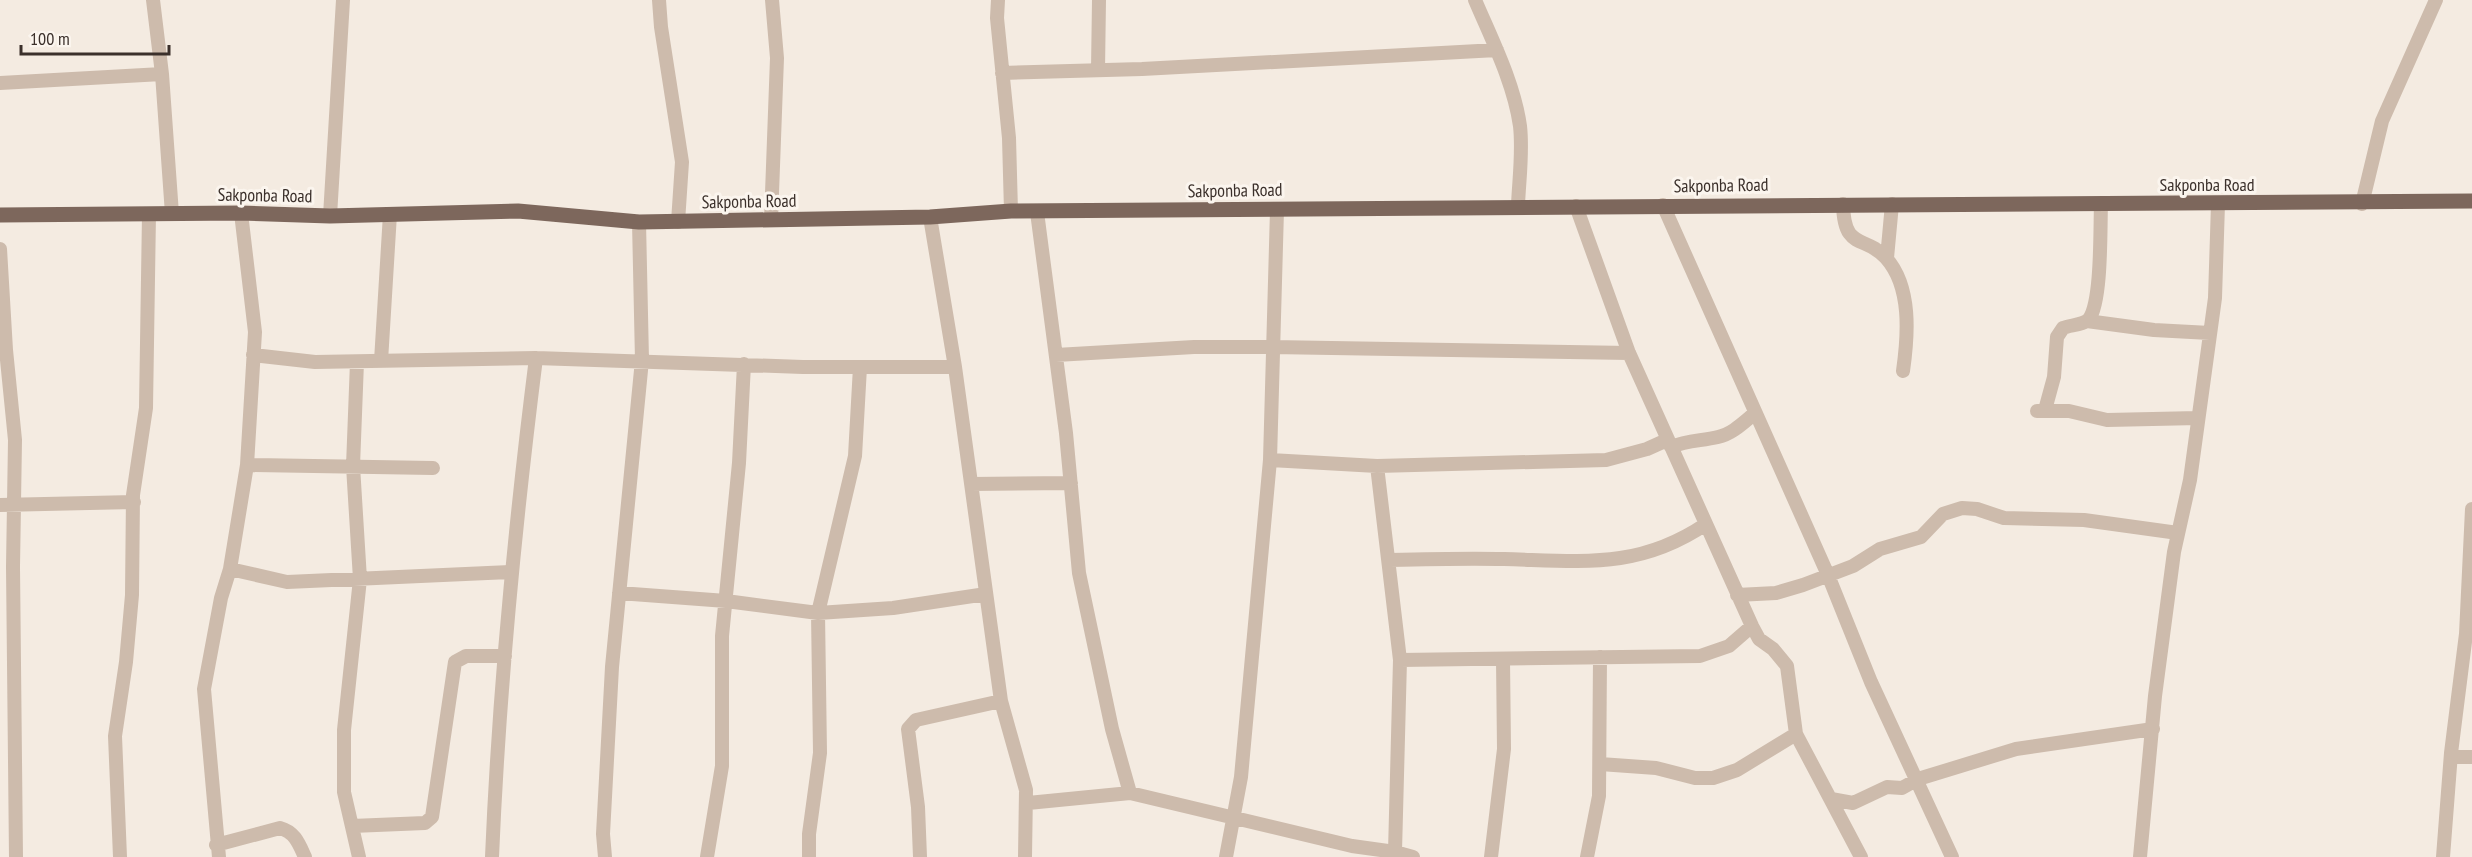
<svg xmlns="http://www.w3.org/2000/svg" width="2472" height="857" viewBox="0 0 2472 857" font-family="'PT Sans Narrow',sans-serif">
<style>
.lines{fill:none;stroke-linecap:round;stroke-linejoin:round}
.minor{stroke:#cdbbac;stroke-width:14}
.major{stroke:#7d675c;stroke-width:15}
.labels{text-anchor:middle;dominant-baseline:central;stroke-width:6;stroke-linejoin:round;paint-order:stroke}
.street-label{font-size:18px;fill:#3b302b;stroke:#fbf5ee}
</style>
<rect width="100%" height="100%" fill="#f4ebe1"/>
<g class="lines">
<path class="minor" d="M 153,0 L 162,74 L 172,214
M 659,0 L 661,27 L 682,162 L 678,222
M 998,0 L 997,18 L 1009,138 L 1011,211
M 1475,0 C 1492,40 1514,83 1520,126 C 1523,152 1519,180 1518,205
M 1098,70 L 1099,0
M 1002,73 L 1142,69 L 1497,50
M 0,83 L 162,74
M 1843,204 C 1844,252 1865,234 1886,258 C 1912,287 1908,336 1903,371
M 2362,204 L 2382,121 L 2436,0
M 1663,205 L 1828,575 L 1871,682 L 1952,857
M 1576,206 L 1629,353 L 1752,626 L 1759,639 L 1773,649 L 1787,666 L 1796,734 L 1861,857
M 1037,212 L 1066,433 L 1079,573 L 1112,729 L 1130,793
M 330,216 L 343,0
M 930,217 L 955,367 L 1001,701 L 1026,790 L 1025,857
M 771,220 L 777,58 L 772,0
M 0,249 L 6,350 L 15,440 L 13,567 L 16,857
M 1887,258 L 1892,204
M 2087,321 L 2154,330 L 2210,333
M 253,355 L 315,362 L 536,358 L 803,367 L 955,367
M 1056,355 L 1194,347 L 1272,347 L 1629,353
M 381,361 L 390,214
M 357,362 L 353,466 L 360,579 L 344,730 L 344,792 L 359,857
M 2045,410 L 2054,377 L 2057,337 L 2063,328 C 2070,325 2084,325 2089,319 C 2102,301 2100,229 2101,204
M 2037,411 L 2069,411 L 2107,420 L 2198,418
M 1671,447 C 1687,440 1701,441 1718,437 C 1732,434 1743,423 1754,414
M 1270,460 L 1377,466 L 1606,460 L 1647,449 L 1667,440
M 247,465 L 433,468
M 971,484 L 1071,483
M 0,505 L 134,502
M 1390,560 C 1428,559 1466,558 1504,559 C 1581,561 1638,570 1706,524
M 230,569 L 287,582 L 512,572
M 619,593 L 726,601 L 818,613 L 893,608 L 986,594
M 1737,595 L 1776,593 L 1803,585 L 1853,566 L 1880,549 L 1921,537 L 1943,514 L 1962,508 L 1977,509 L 2004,518 L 2084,520 L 2178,533
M 1400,660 L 1700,656 L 1729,646 L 1752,626
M 2451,757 L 2472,757
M 1600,764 L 1656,768 L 1695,778 L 1713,778 L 1737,770 L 1796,734
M 1831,799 L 1853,803 L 1887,787 L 1902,788 L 1918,779 L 2016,749 L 2153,729
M 1028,803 L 1130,793 L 1352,846 L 1395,852 L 1400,660 L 1377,466
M 352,826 L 425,823 L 432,817 L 455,662 L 466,656 L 505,656
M 216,845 L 280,828 C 295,832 299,844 305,857
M 1395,852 L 1413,857
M 120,857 L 115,736 L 126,662 L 132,595 L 133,495 L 146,408 L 149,214
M 219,857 L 204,689 L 221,598 L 230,569 L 247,465 L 255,332 L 241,213
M 492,857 C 499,690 515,524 536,358
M 605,857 L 603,834 L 612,667 L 642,360 L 639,222
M 707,857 L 722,766 L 722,636 L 739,463 L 744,364
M 809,857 L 809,834 L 820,753 L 818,613 L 855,456 L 860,367
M 920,857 L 918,807 L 908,729 L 916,720 L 1001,701
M 1226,857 L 1241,777 L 1270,460 L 1277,210
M 1491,857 L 1504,749 L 1503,660
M 1587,857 L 1599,796 L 1600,657
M 2140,857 L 2155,696 L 2174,552 L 2190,480 L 2215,298 L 2218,204
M 2443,857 L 2451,753 L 2466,634 L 2472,509"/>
<path class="major" d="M 0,215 L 241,213 L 330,216 L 518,211 L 639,222 L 930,217 L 1011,211 L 2472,201"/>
</g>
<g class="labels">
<g class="street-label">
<text x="2207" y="184">Sakponba Road</text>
<text transform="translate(1721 185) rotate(-1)">Sakponba Road</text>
<text transform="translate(1235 190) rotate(-1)">Sakponba Road</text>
<text transform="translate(265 195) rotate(1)">Sakponba Road</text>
<text transform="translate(749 201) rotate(-1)">Sakponba Road</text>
</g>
</g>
<path d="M21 45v9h148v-9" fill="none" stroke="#3b302b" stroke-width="3"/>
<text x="30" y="45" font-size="18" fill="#3b302b" stroke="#fbf5ee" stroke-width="4.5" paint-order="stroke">100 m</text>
</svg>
